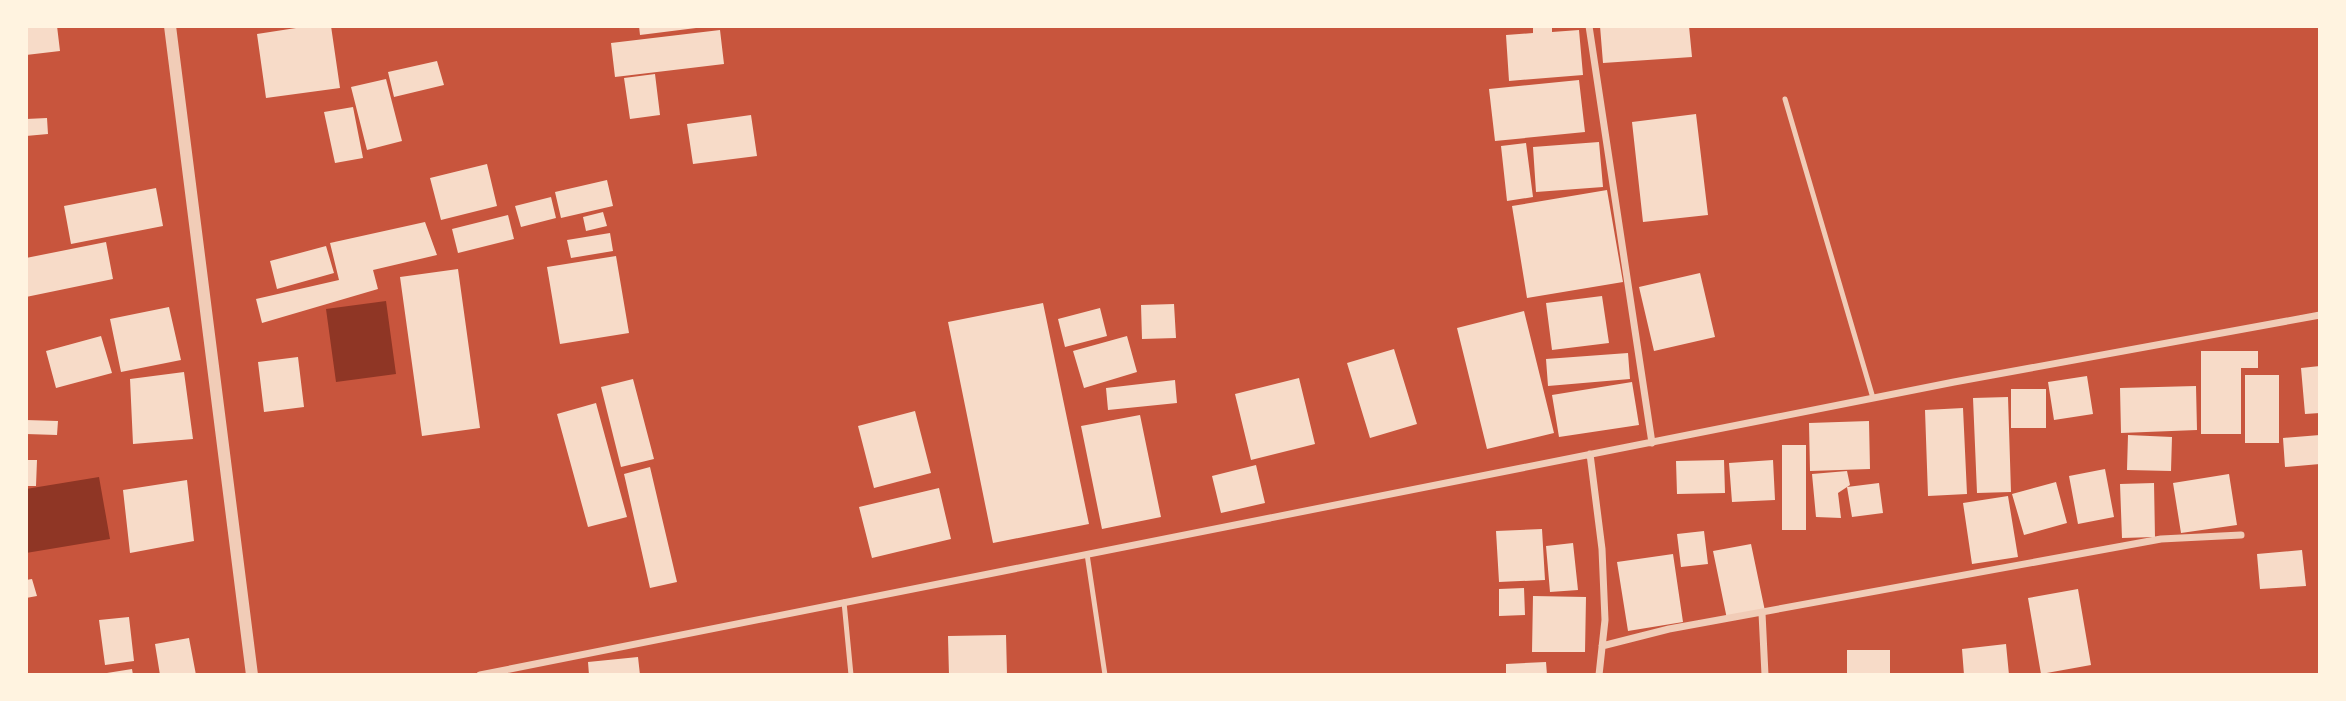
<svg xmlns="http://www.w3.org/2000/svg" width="2346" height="701" viewBox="0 0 2346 701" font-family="Jost,sans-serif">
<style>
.water{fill:#8f3625}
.building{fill:#f7dbc8}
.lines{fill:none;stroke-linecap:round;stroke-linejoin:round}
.service{stroke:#f1ccb7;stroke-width:5}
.minor{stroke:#f1ccb7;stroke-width:7}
.tertiary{stroke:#f1ccb7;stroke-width:12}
</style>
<rect width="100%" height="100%" fill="#c8553d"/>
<path class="water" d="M 386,301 L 396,374 L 336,382 L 326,309 Z
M 99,477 L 110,539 L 26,553 L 26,489 Z"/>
<path class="building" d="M 26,26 L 57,26 L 60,51 L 26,55 Z
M 309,26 L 331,26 L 340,88 L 266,98 L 257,34 Z
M 639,26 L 696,26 L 696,28 L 640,35 Z
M 1533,26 L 1552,26 L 1552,32 L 1579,30 L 1583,75 L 1509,81 L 1506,35 L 1533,33 Z
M 1600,26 L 1689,26 L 1692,57 L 1603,63 Z
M 720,30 L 724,64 L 615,77 L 611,43 Z
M 437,61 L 444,85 L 394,97 L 388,72 Z
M 655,74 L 660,115 L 630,119 L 624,78 Z
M 386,79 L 402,141 L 367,150 L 351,87 Z
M 1579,80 L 1585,132 L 1495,141 L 1489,89 Z
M 353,107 L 363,158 L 335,163 L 324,112 Z
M 1696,114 L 1708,215 L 1643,222 L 1632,122 Z
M 751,115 L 757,156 L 693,164 L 687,124 Z
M 47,118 L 48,134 L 26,136 L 26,119 Z
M 1599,142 L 1603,187 L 1536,192 L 1533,147 Z
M 1526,143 L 1533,197 L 1507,201 L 1501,146 Z
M 487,164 L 497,206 L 441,220 L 430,178 Z
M 607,180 L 613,206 L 561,218 L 555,192 Z
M 156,188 L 163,226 L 71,244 L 64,206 Z
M 1607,190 L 1623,282 L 1527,298 L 1512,206 Z
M 551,197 L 556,218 L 521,227 L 515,206 Z
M 603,212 L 607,226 L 586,231 L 583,217 Z
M 508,215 L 514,239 L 458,253 L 452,229 Z
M 425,222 L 437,255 L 373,270 L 378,289 L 262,323 L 256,299 L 339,280 L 330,243 Z
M 610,233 L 613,251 L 571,258 L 567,240 Z
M 106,242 L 113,279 L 26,297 L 26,258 Z
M 326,246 L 334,273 L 277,289 L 270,261 Z
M 616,256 L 629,333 L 560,344 L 547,267 Z
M 458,269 L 480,428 L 422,436 L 400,277 Z
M 1700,273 L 1715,337 L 1654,351 L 1639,287 Z
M 1602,296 L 1609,343 L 1552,350 L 1546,303 Z
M 1043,303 L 1089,524 L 993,543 L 948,322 Z
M 1174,304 L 1176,338 L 1142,339 L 1141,305 Z
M 169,307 L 181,360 L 121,372 L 110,319 Z
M 1100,308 L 1107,336 L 1065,347 L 1058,319 Z
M 1524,311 L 1554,433 L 1487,449 L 1457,328 Z
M 101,336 L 112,373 L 56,388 L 46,351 Z
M 1127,336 L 1137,372 L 1084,388 L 1073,351 Z
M 1394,349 L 1417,424 L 1370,438 L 1347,363 Z
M 2201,351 L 2258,351 L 2258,368 L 2241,368 L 2241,434 L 2201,434 Z
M 1628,353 L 1630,379 L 1548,386 L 1546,359 Z
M 298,357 L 304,407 L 264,412 L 258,362 Z
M 2320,366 L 2320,413 L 2305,414 L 2301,368 Z
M 184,372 L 193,439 L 133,444 L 130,379 Z
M 2245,375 L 2279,375 L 2279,443 L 2245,443 Z
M 2087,376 L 2093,414 L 2054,420 L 2048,382 Z
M 1299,378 L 1315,444 L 1251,460 L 1235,394 Z
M 633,379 L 654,459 L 621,467 L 601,387 Z
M 1175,380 L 1177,403 L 1108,410 L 1106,388 Z
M 1632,382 L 1639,425 L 1559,437 L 1552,395 Z
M 2196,386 L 2197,430 L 2121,433 L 2120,388 Z
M 2011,389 L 2046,389 L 2046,428 L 2011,428 Z
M 2008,397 L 2011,492 L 1977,493 L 1973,398 Z
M 596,403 L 627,517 L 588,527 L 557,414 Z
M 1963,408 L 1967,494 L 1928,496 L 1925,410 Z
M 915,411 L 931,473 L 874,488 L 858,426 Z
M 1140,415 L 1161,517 L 1102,529 L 1081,426 Z
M 26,420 L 58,421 L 57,435 L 26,434 Z
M 1869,421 L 1870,469 L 1810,471 L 1809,423 Z
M 2128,435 L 2172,437 L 2171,471 L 2127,470 Z
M 2320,435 L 2320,464 L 2285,467 L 2283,438 Z
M 1782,445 L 1806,445 L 1806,530 L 1782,530 Z
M 26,460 L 37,460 L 36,486 L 26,486 Z
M 1724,460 L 1725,493 L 1677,494 L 1676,461 Z
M 1773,460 L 1775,500 L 1732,502 L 1729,463 Z
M 1256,465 L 1265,503 L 1221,513 L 1212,476 Z
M 650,467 L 677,582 L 650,588 L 624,474 Z
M 2105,469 L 2114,517 L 2078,524 L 2069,476 Z
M 1847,471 L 1850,485 L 1838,493 L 1841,518 L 1816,517 L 1812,474 Z
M 2229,474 L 2237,525 L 2181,533 L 2173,483 Z
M 187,480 L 194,541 L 130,553 L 123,490 Z
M 2056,482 L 2067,523 L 2024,535 L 2012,494 Z
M 1879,483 L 1883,513 L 1852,517 L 1847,487 Z
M 2154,483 L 2155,537 L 2122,538 L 2120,484 Z
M 939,488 L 951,539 L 872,558 L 859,507 Z
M 2008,496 L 2018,557 L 1972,564 L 1963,503 Z
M 1542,529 L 1545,580 L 1499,582 L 1496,531 Z
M 1704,531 L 1708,564 L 1681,567 L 1677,534 Z
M 1573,543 L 1578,590 L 1550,592 L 1546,546 Z
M 1751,544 L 1765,611 L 1727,619 L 1713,551 Z
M 2302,550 L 2306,586 L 2260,589 L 2257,554 Z
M 1673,554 L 1683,622 L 1628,631 L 1617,562 Z
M 32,579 L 37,596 L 26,598 L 26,580 Z
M 1524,588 L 1525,615 L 1499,616 L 1499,589 Z
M 2078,589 L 2091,665 L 2041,674 L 2028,598 Z
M 1533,596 L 1586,597 L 1585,652 L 1532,652 Z
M 129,617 L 134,661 L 105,665 L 99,620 Z
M 1006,635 L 1007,675 L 949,675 L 948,636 Z
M 189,638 L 196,675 L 160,675 L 155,644 Z
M 2006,644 L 2009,675 L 1964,675 L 1962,649 Z
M 1847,650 L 1890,650 L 1890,675 L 1847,675 Z
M 638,657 L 640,675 L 589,675 L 588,662 Z
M 1546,662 L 1547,675 L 1506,675 L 1506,664 Z
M 132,669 L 133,675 L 107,675 L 107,673 Z"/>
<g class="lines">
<path class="service" d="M 1785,99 L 1873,398
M 1087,554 L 1105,675
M 844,602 L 851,675"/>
<path class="minor" d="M 1589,26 L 1652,443
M 1590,454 L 1602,549 L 1605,620 L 1599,675
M 1762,613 L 1765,675
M 1602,646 L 1669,629 L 2161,539 L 2241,535
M 480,675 L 1954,382 L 2320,315"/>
<path class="tertiary" d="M 170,26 L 252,675"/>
</g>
<rect width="2346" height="701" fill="none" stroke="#fff3e0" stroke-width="56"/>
</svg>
